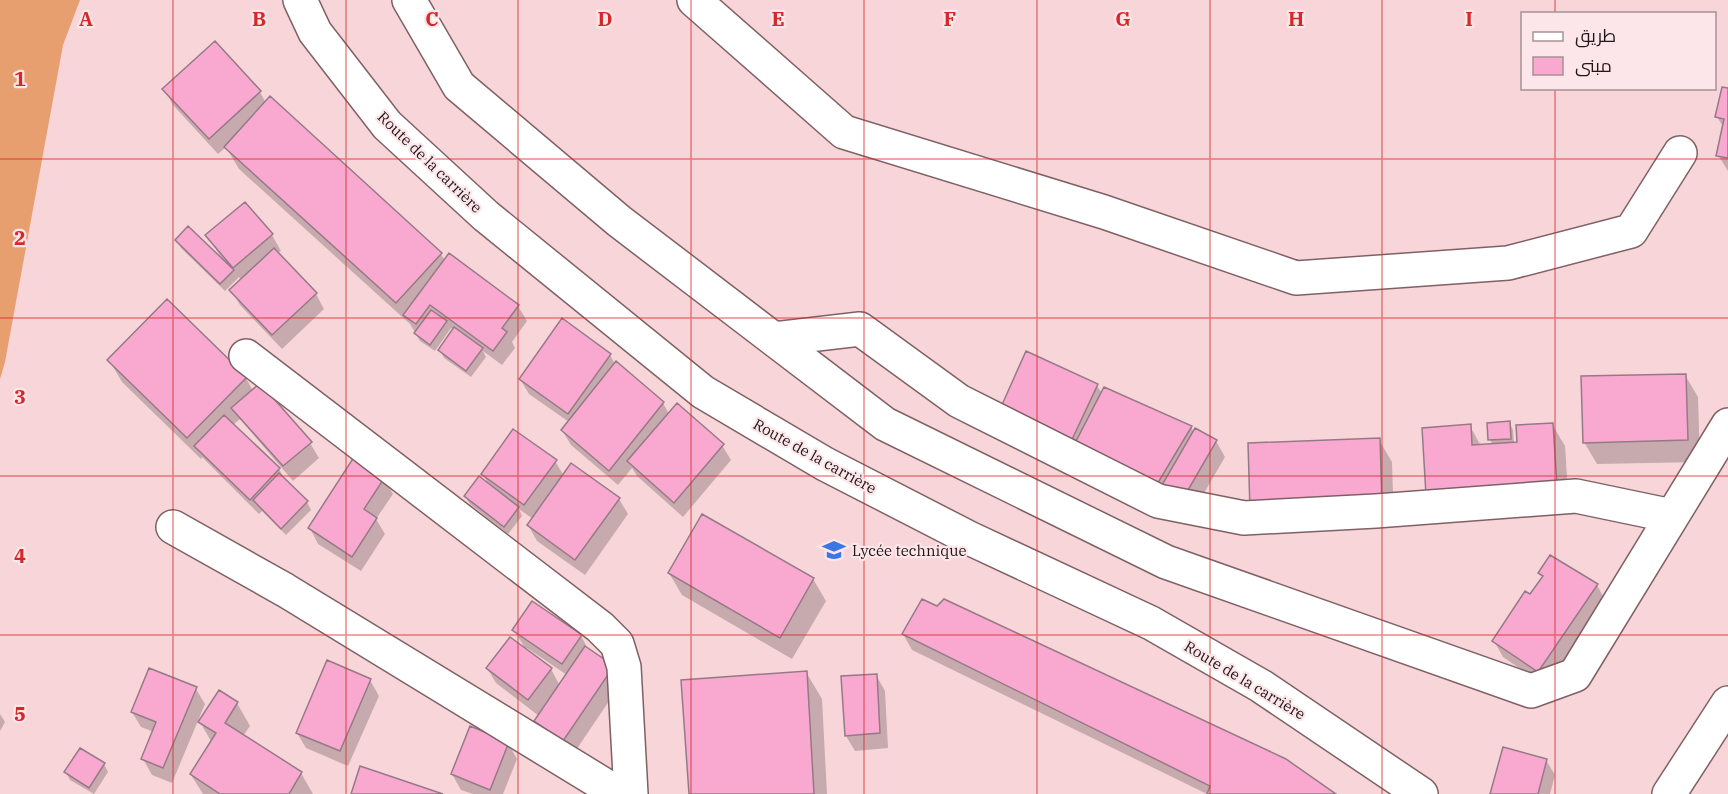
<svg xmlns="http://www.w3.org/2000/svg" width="1728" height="794" viewBox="0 0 1728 794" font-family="'IBM Plex Serif',Cairo,serif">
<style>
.forest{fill:#e79f70}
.shadow{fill:#0003}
.building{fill:#f9a9d0;stroke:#957a86;stroke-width:1.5}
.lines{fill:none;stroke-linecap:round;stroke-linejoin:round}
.minor-casing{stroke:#7f6165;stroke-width:36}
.tertiary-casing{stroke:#7f6165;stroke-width:36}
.minor{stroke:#fff;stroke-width:33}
.tertiary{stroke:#fff;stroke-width:33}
.grid{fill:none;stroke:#d62828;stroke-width:1.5;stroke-opacity:0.55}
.labels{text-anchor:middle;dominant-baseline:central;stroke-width:4.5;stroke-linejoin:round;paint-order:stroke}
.street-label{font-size:15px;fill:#221718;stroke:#fce6e9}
.poi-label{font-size:15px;fill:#221718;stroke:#fce6e9;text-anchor:start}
.grid-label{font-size:20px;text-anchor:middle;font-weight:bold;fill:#d62828;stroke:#fce6e9;stroke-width:4.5;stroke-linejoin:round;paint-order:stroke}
</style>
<rect width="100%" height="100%" fill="#f8d5d9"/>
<path class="forest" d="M 0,0 L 80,0 L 63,45 L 5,362 L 0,379 Z"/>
<path class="shadow" d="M 164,89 L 260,92 L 266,103 L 441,254 L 445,261 L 518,306 L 527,321 L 512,342 L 515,348 L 502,365 L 483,351 L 486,357 L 471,377 L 444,358 L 440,350 L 454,330 L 451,328 L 435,351 L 420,341 L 410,324 L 239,169 L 226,147 L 218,154 L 173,105 Z
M 1728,90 L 1728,171 L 1718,155 L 1724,128 L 1717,117 Z
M 272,235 L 281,251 L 277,253 L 316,294 L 324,309 L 282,349 L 240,305 L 231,290 L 241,281 L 239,277 L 225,291 L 181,248 L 177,240 L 220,259 L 221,257 L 207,236 Z
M 562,320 L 610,355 L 615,364 L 663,403 L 669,414 L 722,445 L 731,460 L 683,517 L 637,476 L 632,468 L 618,485 L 571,445 L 562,430 L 569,422 L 529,394 L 520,379 Z
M 109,360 L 246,378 L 253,391 L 310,443 L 319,458 L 293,481 L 240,419 L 233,425 L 279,469 L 286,482 L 307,502 L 311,510 L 286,535 L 262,511 L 259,514 L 202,457 L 201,459 L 122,382 Z
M 1685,375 L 1698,397 L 1700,462 L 1597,464 L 1584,442 Z
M 1097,386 L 1102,393 L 1191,427 L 1194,433 L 1216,441 L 1225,457 L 1189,519 L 1007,431 Z
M 1509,422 L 1513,430 L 1514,444 L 1552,424 L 1565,446 L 1569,507 L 1440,516 L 1470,426 L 1481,446 L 1493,445 L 1490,440 Z
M 1379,440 L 1392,462 L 1394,527 L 1265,532 Z
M 555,461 L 564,476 L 619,499 L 628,514 L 585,575 L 537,541 L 528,525 L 533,519 L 519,509 L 522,516 L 508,534 L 470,504 L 465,496 L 489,486 L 483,474 Z
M 384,478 L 393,494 L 376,519 L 385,534 L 361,571 L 318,544 L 310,528 Z
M 669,573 L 813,579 L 826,601 L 792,659 L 682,595 Z
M 1539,573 L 1597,585 L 1605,600 L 1547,687 L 1503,657 L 1494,641 L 1543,579 Z
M 514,630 L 581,636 L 589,651 L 622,682 L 572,756 L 544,737 L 536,722 L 539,716 L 496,683 L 487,668 L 551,669 L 560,686 L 567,675 L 527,648 L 526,650 Z
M 903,634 L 1335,794 L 1207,794 L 912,650 Z
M 806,672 L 822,699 L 827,794 L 691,794 Z
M 876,675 L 885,691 L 888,748 L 855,751 L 846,736 Z
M 370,680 L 379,696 L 348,766 L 306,748 L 297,733 Z
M 196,689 L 205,704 L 172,783 L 152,775 L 143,759 L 154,732 L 141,727 L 132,712 Z
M 219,692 L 237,703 L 250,726 L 243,736 L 301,773 L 313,794 L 203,794 L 191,775 L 212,743 L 200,722 Z
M 0,714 L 5,722 L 0,731 Z
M 508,743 L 517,759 L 503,794 L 473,794 L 461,790 L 452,774 Z
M 1546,760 L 1555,775 L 1550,794 L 1492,794 Z
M 104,764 L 108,772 L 94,794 L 70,780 L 66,772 Z"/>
<path class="building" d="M 215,41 L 261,91 L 209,139 L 162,89 Z
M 1722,87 L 1728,88 L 1728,158 L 1716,156 L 1724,119 L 1715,117 Z
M 270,96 L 442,253 L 396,303 L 224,147 Z
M 245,202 L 273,234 L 233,268 L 205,235 Z
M 188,226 L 234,270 L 220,284 L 175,240 Z
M 274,248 L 317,293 L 272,335 L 229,290 Z
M 449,253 L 519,305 L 502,328 L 507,332 L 493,351 L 430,305 L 416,324 L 403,315 Z
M 167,299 L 247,377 L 187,438 L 107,360 Z
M 431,310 L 447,321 L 430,345 L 414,333 Z
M 562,318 L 611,354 L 568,414 L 519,379 Z
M 454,327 L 483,348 L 466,371 L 438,350 Z
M 1026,351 L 1098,384 L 1068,448 L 997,416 Z
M 616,361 L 664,402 L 609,471 L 561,430 Z
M 1686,374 L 1688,440 L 1583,443 L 1581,376 Z
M 260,383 L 312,442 L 283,466 L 231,408 Z
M 1104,387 L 1192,426 L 1156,486 L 1072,449 Z
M 677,403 L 724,444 L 674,503 L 627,461 Z
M 224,415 L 280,468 L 250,500 L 194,446 Z
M 1510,421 L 1511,439 L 1488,440 L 1487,423 Z
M 1553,423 L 1557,486 L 1426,495 L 1422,428 L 1471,424 L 1472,445 L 1517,442 L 1516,425 Z
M 1195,428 L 1217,440 L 1180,504 L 1158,492 Z
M 513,429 L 557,460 L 524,505 L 481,474 Z
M 1380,438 L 1382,505 L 1250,510 L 1248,443 Z
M 354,457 L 385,477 L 364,509 L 377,518 L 352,557 L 308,528 Z
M 571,463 L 620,498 L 575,560 L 527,525 Z
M 279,473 L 308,501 L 281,529 L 253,500 Z
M 479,476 L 519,507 L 504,527 L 464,496 Z
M 702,514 L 814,578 L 780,638 L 668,573 Z
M 1550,555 L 1598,584 L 1538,672 L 1492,641 L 1525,591 L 1530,594 L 1543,576 L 1538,573 Z
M 922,599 L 937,606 L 944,599 L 1286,759 L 1336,794 L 1207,794 L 1210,786 L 902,634 Z
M 532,601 L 582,635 L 562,664 L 512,630 Z
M 510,637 L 552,668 L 528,700 L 486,668 Z
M 585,646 L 614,666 L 563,741 L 534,721 Z
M 327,660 L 371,679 L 340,751 L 296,733 Z
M 149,668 L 197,687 L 163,768 L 141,759 L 156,722 L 131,712 Z
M 807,671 L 814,794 L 689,794 L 681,680 Z
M 877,674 L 880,733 L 845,736 L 841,676 Z
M 219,690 L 238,702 L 225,723 L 302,772 L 289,794 L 220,794 L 190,774 L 216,733 L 198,722 Z
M 470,726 L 509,742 L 490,790 L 451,774 Z
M 1503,747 L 1547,759 L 1538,794 L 1490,794 Z
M 80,748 L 105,763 L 89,788 L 64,772 Z
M 360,766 L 443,794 L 351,794 Z"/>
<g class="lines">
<g class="minor-casing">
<path id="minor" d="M 300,0 L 315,32 L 387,125 L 486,216 L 703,392 L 825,464 L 969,538 L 1151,623 L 1261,686 L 1421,794
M 409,0 L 459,86 L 619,221 L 885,424 L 1166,562 L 1531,691 L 1575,675 L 1728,425
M 694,0 L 844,132 L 1104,212 L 1296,278 L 1508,263 L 1631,231 L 1680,153
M 774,339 L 860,329 L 959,401 L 1158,501 L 1244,518 L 1376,511 L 1576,496 L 1672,516
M 246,356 L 600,627 L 617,644 L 624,667 L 631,794
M 173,527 L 285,590 L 619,794"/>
</g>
<g class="tertiary-casing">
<path id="tertiary" d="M 1669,794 L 1728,703"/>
</g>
<use href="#minor" class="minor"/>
<use href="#tertiary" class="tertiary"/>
</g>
<path class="grid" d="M 173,0 L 173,794M 346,0 L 346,794M 518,0 L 518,794M 691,0 L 691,794M 864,0 L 864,794M 1037,0 L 1037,794M 1210,0 L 1210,794M 1382,0 L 1382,794M 1555,0 L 1555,14M 1555,88 L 1555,794M 0,159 L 1728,159M 0,318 L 1728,318M 0,476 L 1728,476M 0,635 L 1728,635"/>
<defs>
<g id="school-bare" transform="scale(1.8)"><path d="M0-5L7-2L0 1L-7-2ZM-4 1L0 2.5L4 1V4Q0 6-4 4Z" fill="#3c75e5" stroke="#fce6e9" stroke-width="2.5" paint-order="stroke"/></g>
</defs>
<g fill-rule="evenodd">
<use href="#school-bare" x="834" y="550"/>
</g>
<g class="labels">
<g class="street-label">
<text transform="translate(430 162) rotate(44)">Route de la carrière</text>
<text transform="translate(815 456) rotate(29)">Route de la carrière</text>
<text transform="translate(1245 680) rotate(31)">Route de la carrière</text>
</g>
<g class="poi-label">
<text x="852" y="550">Lycée technique</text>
</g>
</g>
<g class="grid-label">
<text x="86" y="26">A</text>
<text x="259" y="26">B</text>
<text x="432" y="26">C</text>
<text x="605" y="26">D</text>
<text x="778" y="26">E</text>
<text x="950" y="26">F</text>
<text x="1123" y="26">G</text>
<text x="1296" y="26">H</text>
<text x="1469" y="26">I</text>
<text x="20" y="86">1</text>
<text x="20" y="245">2</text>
<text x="20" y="404">3</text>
<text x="20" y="563">4</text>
<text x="20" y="721">5</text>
</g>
<rect x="1521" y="12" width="195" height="78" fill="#fce6e9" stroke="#a59395" stroke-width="1.5"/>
<rect x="1533" y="32" width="30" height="9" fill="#ffffff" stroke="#a59395" stroke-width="1.5"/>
<text x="1575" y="42" font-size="18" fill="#221718">طريق</text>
<rect x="1533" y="57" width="30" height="18" fill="#f9a9d0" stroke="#a59395" stroke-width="1.5"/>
<text x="1575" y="72" font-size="18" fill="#221718">مبنى</text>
</svg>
